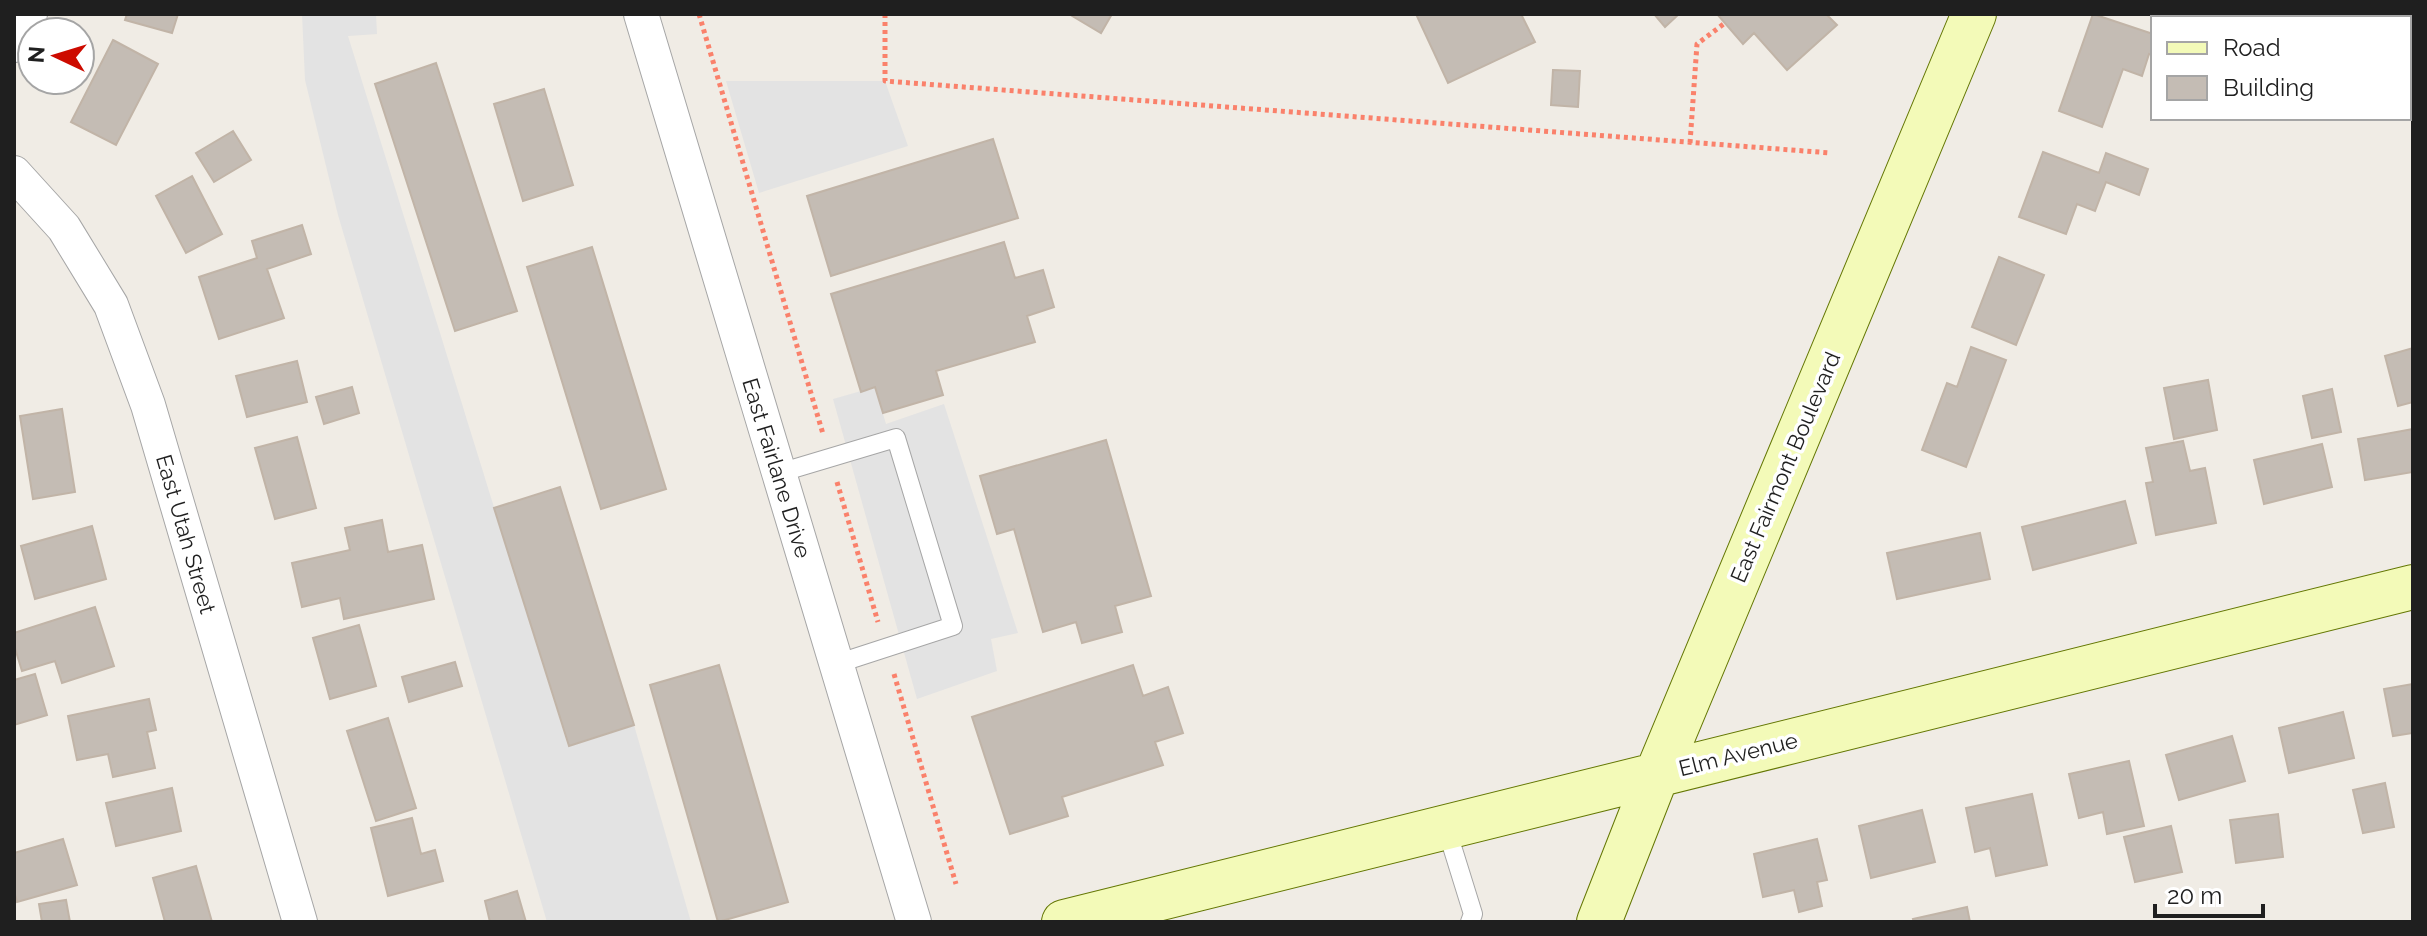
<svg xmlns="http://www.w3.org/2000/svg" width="2427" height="936" viewBox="0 0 2427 936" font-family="Raleway,sans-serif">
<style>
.parking{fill:#e3e3e3}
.building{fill:#c4bcb4;stroke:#c1b4a7;stroke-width:2}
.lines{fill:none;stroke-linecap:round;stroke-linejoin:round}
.lane-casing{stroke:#a6a6a6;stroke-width:20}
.street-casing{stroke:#a6a6a6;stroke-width:36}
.secondary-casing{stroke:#647704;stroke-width:46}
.path{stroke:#fa816b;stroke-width:5;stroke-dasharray:4 4;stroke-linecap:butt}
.lane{stroke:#fff;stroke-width:18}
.street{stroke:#fff;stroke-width:34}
.secondary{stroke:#f3fab8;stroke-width:44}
.labels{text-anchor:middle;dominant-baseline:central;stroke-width:7;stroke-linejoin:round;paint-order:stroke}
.street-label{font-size:22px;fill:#1f1f1f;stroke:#fff}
</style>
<rect width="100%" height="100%" fill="#f0ece5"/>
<path class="parking" d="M 302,14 L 376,14 L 377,34 L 348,36 L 568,746 L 634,725 L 691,922 L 547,922 L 338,215 L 305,80 Z
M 726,81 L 885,81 L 908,146 L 759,193 Z
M 875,387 L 886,424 L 944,404 L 1018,633 L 991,639 L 997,671 L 917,699 L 833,399 Z"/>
<path class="building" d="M 127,14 L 178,14 L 172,33 L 125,20 Z
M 1069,14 L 1112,14 L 1101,33 Z
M 1416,14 L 1521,14 L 1535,42 L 1448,83 Z
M 1654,14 L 1679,14 L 1665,27 Z
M 1717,14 L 1826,14 L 1837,25 L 1787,70 L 1754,33 L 1743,44 Z
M 2093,14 L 2153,34 L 2153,55 L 2149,54 L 2142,76 L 2123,69 L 2102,127 L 2059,111 Z
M 2361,14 L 2413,14 L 2413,51 L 2409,50 L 2409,18 L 2361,18 Z
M 113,40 L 158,64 L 116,145 L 71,122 Z
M 436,63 L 517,311 L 455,331 L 375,84 Z
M 1553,70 L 1580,71 L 1578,107 L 1551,105 Z
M 544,89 L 573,185 L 523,201 L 494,104 Z
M 233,131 L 251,160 L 214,182 L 196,153 Z
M 993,139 L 1018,218 L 831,276 L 807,196 Z
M 2043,152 L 2099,173 L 2106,153 L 2148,169 L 2139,195 L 2106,182 L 2095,211 L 2077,204 L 2066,234 L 2019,217 Z
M 192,176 L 222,234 L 186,253 L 156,196 Z
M 302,225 L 311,254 L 267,269 L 284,318 L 219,339 L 199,277 L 257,258 L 252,241 Z
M 1004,242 L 1015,278 L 1043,270 L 1054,307 L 1027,316 L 1035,342 L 936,371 L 943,395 L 883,413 L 875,387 L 861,392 L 831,294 Z
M 592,247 L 666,489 L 601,509 L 527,267 Z
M 1999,257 L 2044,275 L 2016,345 L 1972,327 Z
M 1971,347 L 2006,360 L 1966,467 L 1922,450 L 1947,383 L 1957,387 Z
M 2413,348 L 2413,402 L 2398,406 L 2385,356 Z
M 297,361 L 307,402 L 247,417 L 236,376 Z
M 2208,380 L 2217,430 L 2174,439 L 2164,388 Z
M 352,387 L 359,413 L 324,424 L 316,397 Z
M 2332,389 L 2341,432 L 2312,438 L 2303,396 Z
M 62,409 L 75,492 L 33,499 L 20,416 Z
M 2413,429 L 2413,472 L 2365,480 L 2358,439 Z
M 297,437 L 316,508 L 275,519 L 255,448 Z
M 1106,440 L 1151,596 L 1115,606 L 1122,632 L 1082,643 L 1076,622 L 1043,632 L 1014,529 L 997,534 L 980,476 Z
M 2183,441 L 2190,471 L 2205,468 L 2216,523 L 2156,535 L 2146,483 L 2153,482 L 2146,448 Z
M 2322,444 L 2332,487 L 2264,504 L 2254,460 Z
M 560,487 L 634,725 L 569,746 L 494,508 Z
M 2125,501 L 2136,543 L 2033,570 L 2022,527 Z
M 382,520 L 388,552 L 422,545 L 434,599 L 344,619 L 340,598 L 302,607 L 292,563 L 350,550 L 345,528 Z
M 92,526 L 106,579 L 35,599 L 21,546 Z
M 1980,533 L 1990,579 L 1897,599 L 1887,553 Z
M 95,607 L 114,666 L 62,683 L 55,661 L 22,671 L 14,645 L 14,633 Z
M 359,625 L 376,686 L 330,699 L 313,638 Z
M 455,662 L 462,686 L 409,702 L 402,677 Z
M 719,665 L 788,902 L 718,922 L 650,685 Z
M 1133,665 L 1143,696 L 1168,687 L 1183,733 L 1155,742 L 1163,765 L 1062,797 L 1068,816 L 1010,834 L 972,717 Z
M 35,674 L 47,715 L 14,725 L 14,680 Z
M 2413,684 L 2413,733 L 2393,736 L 2384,689 Z
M 149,699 L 156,730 L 147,732 L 155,768 L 113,777 L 108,754 L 77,760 L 68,716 Z
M 2343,712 L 2354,758 L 2289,773 L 2279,728 Z
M 388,718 L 416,808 L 376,821 L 347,731 Z
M 2232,736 L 2245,781 L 2179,800 L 2166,755 Z
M 2129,761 L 2144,826 L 2107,834 L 2103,812 L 2079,818 L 2069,774 Z
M 2385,783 L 2394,827 L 2363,833 L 2353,790 Z
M 172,788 L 181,831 L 116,846 L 106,803 Z
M 2032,794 L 2047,865 L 1996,876 L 1990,848 L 1975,852 L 1966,808 Z
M 1922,810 L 1935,862 L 1871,878 L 1859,826 Z
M 2278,814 L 2283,857 L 2236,863 L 2230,820 Z
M 412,818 L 421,854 L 435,850 L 443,881 L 388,896 L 371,828 Z
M 2171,826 L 2182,872 L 2135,882 L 2124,837 Z
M 63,839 L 77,885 L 17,902 L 14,891 L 14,853 Z
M 1817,839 L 1827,880 L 1817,882 L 1822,906 L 1799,912 L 1794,890 L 1763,897 L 1754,854 Z
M 196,866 L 212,922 L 165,922 L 153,878 Z
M 517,891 L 526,922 L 490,922 L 485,901 Z
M 66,900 L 70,922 L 42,922 L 39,904 Z
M 1967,907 L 1970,922 L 1914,922 L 1913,919 Z"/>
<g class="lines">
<g class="lane-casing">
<path id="lane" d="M 779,473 L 896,438 L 953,626 L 836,664
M 1446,827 L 1473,914 L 1470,922"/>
</g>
<g class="street-casing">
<path id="street" d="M 641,14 L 914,922
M 14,45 L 30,14
M 14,173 L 64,228 L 111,305 L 148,405 L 300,922"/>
</g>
<g class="secondary-casing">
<path id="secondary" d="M 1064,922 L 2413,587
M 1599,922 L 1657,774 L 1974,14"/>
</g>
<path class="path" d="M 699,14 L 823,434
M 885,14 L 885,81 L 1831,153
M 1690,143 L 1697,44 L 1725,23
M 837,482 L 878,622
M 894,674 L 956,884"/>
<use href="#lane" class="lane"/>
<use href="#street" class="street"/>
<use href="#secondary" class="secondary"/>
</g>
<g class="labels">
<g class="street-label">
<text transform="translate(1785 467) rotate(-67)">East Fairmont Boulevard</text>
<text transform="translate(777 468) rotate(73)">East Fairlane Drive</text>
<text transform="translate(186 534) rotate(74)">East Utah Street</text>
<text transform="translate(1738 754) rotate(-14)">Elm Avenue</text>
</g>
</g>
<rect width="2427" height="936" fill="none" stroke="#1f1f1f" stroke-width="32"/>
<rect x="2151" y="16" width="260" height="104" fill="#ffffff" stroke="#a5a5a5" stroke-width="2"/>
<rect x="2167" y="42" width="40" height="12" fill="#f3fab8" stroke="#a5a5a5" stroke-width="2"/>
<text x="2223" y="56" font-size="24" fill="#1f1f1f">Road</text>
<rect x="2167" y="76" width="40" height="24" fill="#c4bcb4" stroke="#a5a5a5" stroke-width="2"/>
<text x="2223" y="96" font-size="24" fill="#1f1f1f">Building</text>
<g transform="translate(56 56) rotate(274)"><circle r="38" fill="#ffffff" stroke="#a5a5a5" stroke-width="2"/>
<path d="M0-6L14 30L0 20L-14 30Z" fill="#cd0b00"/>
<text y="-12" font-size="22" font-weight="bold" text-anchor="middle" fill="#1f1f1f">N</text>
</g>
<path d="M2155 904v12h108v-12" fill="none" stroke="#1f1f1f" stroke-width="4"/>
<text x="2167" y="904" font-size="24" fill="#1f1f1f" stroke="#ffffff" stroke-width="6" paint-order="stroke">20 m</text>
</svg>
